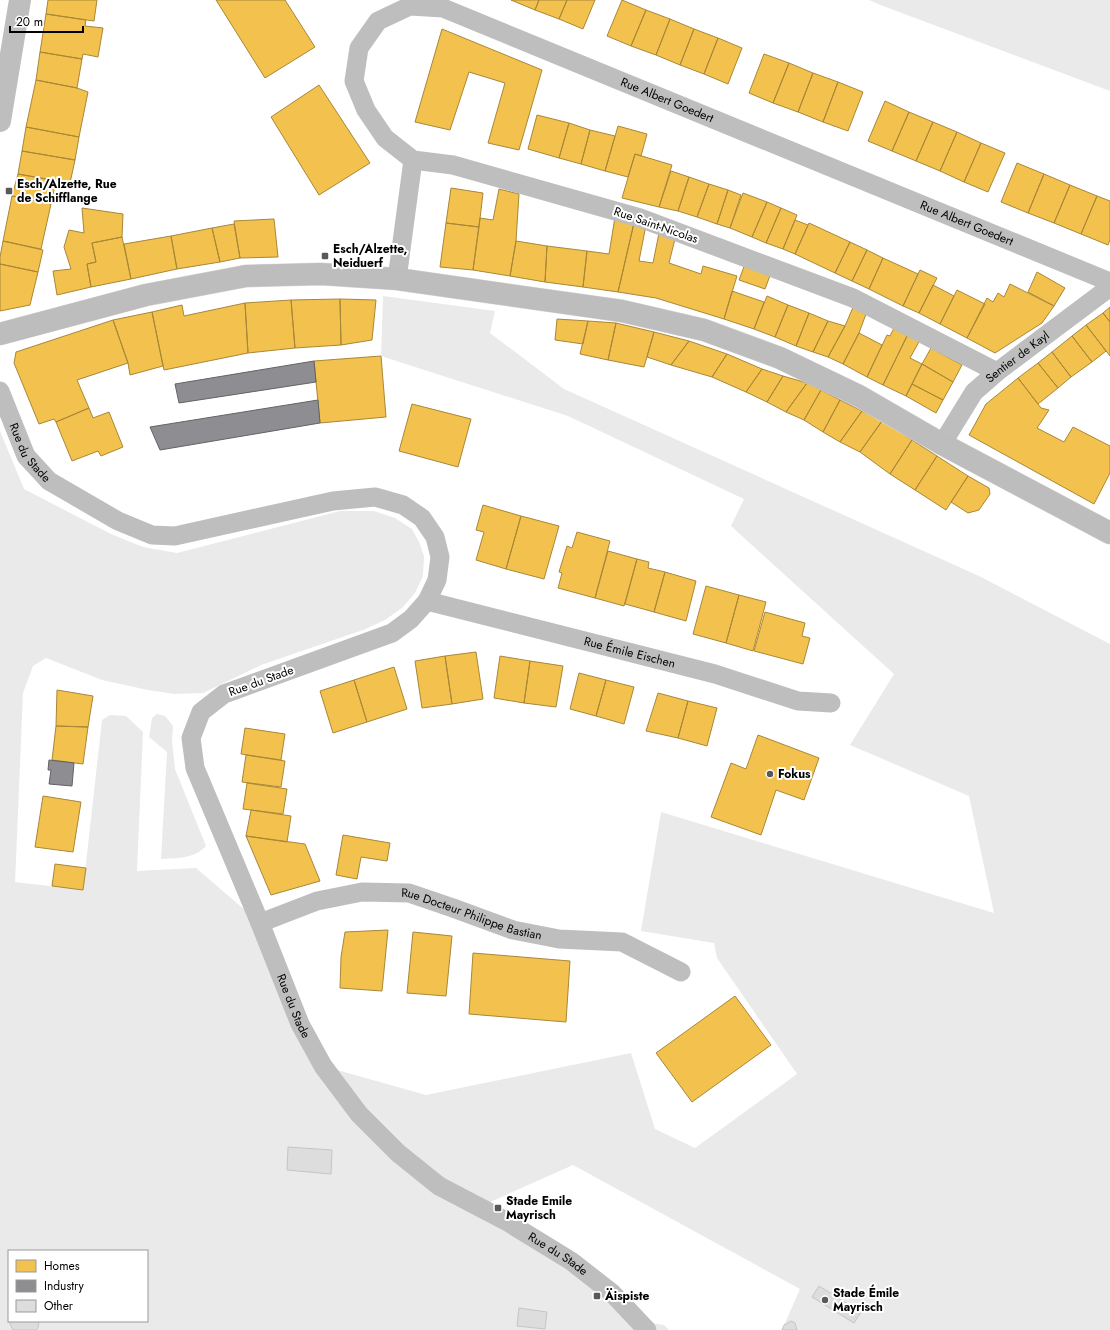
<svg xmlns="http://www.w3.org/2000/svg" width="1110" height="1330" viewBox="0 0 1110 1330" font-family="Jost,sans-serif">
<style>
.green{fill:#eaeaea;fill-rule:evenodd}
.homes{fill:#f2c14e;stroke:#a98737}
.industry{fill:#8d8d92;stroke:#636366}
.building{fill:#ddd;stroke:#c5c5c5}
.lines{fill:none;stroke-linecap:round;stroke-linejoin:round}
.primary-casing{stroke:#dbdbdb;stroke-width:23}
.minor{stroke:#bebebe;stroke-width:19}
.tertiary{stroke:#bebebe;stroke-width:22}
.primary{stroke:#bdbdbd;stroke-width:22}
.poi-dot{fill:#595959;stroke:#fff;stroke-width:1.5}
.labels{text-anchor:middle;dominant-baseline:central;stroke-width:4;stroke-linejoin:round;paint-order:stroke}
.street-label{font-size:12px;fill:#000;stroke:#fff}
.poi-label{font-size:12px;font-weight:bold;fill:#000;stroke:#fff;text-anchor:start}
</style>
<rect width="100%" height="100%" fill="#fff"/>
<path class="green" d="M 869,0 L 1110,0 L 1110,91 L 883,6 Z
M 383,296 L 495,311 L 490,333 L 564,389 L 979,576 L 1110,644 L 1110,1330 L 782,1330 L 800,1289 L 573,1165 L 479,1207 L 639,1321 L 664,1325 L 669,1330 L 0,1330 L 0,431 L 24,489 L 111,534 L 143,547 L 177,553 L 340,511 L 374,511 L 395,518 L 412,529 L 419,542 L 424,556 L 423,576 L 415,593 L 402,608 L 385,620 L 363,630 L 261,665 L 203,693 L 174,694 L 148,690 L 102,680 L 46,658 L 33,666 L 23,693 L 15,882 L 83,890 L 102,720 L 110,715 L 126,716 L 143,732 L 137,871 L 196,868 L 260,923 L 323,1066 L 426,1095 L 631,1053 L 655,1129 L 695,1148 L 797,1074 L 717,958 L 714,943 L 641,931 L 661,812 L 994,913 L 969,796 L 850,745 L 894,674 L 731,526 L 744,499 L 568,416 L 381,356 ZM 9,1251 L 147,1251 L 147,1321 L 9,1321 Z
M 157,714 L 165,716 L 173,726 L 172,741 L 175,769 L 206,846 C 194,859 177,858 161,859 L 167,752 L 149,737 L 152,718 Z"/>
<path class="homes" d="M 48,0 L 97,0 L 94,21 L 46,14 Z
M 216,0 L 285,0 L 315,47 L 265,78 Z
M 511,0 L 539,0 L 535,10 Z
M 539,0 L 567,0 L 559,19 L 535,10 Z
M 567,0 L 595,0 L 583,29 L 559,19 Z
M 622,0 L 646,10 L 631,46 L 607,36 Z
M 646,10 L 670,19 L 656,55 L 631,46 Z
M 46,14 L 86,20 L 85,26 L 103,28 L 98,57 L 83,54 L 82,59 L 40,52 Z
M 670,19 L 694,29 L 680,65 L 656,55 Z
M 442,29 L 542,70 L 519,150 L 488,143 L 505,83 L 469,72 L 450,130 L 415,122 Z
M 694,29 L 718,38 L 704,74 L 680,65 Z
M 718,38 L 742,48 L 728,84 L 704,74 Z
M 40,52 L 82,59 L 77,88 L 36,80 Z
M 764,54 L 789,63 L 773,103 L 749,93 Z
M 789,63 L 813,73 L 798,112 L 773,103 Z
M 813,73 L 838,82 L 823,122 L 798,112 Z
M 36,80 L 77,88 L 88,92 L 79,137 L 26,127 Z
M 838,82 L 863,92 L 848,131 L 823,122 Z
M 319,85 L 370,163 L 319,195 L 271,117 Z
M 885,101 L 909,112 L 892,151 L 868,141 Z
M 909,112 L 933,122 L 916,161 L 892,151 Z
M 537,115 L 569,123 L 559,158 L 528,149 Z
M 933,122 L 957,132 L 940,171 L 916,161 Z
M 569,123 L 590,130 L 581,164 L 559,158 Z
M 618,126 L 647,134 L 641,156 L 635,154 L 628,177 L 605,171 Z
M 26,127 L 79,137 L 75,160 L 22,151 Z
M 590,130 L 615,136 L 605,171 L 581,164 Z
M 957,132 L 981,143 L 964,182 L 940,171 Z
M 981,143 L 1005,153 L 988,192 L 964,182 Z
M 22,151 L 75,160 L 70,183 L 18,174 Z
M 635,154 L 672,165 L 659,207 L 622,198 Z
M 1017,163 L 1044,174 L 1028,213 L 1001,202 Z
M 671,171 L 689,177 L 678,211 L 659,207 Z
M 18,174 L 56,181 L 51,204 L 12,196 Z
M 1044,174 L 1070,185 L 1054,223 L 1028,213 Z
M 689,177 L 709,184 L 697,217 L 678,211 Z
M 709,184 L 728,190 L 717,224 L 697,217 Z
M 1070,185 L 1097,196 L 1081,234 L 1054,223 Z
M 451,188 L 483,193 L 479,227 L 446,223 Z
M 499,189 L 519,194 L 516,241 L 510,276 L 473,270 L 480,218 L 493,220 Z
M 728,190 L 741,195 L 730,228 L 717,224 Z
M 743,193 L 767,202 L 752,237 L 730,228 Z
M 12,196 L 51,204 L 41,249 L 3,241 Z
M 1097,196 L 1110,201 L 1110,240 L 1108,245 L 1081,234 Z
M 767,202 L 781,208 L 766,243 L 752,237 Z
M 82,208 L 123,214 L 122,237 L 92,243 L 96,262 L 87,264 L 91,287 L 57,295 L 53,271 L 71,269 L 64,247 L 69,230 L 84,233 Z
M 781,208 L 797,215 L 783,249 L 766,243 Z
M 615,217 L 634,223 L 618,292 L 583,287 L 587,251 L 609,254 Z
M 274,219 L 278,257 L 240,258 L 234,221 Z
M 795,220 L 808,225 L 795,254 L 783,249 Z
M 446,223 L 479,227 L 473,270 L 440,267 Z
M 634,223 L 646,225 L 639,261 L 653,263 L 659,233 L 675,239 L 669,263 L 701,274 L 703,266 L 737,276 L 724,319 L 656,298 L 618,292 Z
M 809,223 L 850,242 L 835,273 L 795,254 Z
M 234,224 L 240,258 L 220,262 L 212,228 Z
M 212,228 L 220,262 L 177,269 L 171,236 Z
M 171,236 L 177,269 L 131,279 L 124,244 Z
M 122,237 L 131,279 L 91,287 L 87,264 L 96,262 L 92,243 Z
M 3,241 L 43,250 L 38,272 L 0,264 L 0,257 Z
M 516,241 L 547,246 L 545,282 L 510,276 Z
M 850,242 L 867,250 L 852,281 L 835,273 Z
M 547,246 L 587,251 L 583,287 L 545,282 Z
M 867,250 L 883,258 L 869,289 L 852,281 Z
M 883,258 L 918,274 L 903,306 L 869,289 Z
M 0,264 L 38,272 L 30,305 L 0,311 Z
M 745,264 L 771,273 L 765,289 L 739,280 Z
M 920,270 L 937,278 L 919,313 L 903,306 Z
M 1037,272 L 1065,288 L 1054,306 L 1028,292 Z
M 1010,284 L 1054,306 L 1042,323 L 995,353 L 967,338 L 987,298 L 993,302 L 998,293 L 1004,297 Z
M 933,285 L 954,296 L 940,324 L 919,313 Z
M 957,290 L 985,304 L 967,338 L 940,324 Z
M 732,291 L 764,302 L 754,329 L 724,319 Z
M 767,296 L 788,305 L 775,337 L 754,329 Z
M 340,299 L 376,300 L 372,340 L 341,345 Z
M 340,299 L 341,345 L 295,348 L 291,300 Z
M 291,300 L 295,348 L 248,353 L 245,303 Z
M 245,303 L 248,353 L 164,370 L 152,312 L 182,305 L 184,316 Z
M 788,305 L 809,313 L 796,346 L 775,337 Z
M 854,305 L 866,314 L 859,333 L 843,364 L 828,357 L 845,326 Z
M 1110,307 L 1110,322 L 1103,313 Z
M 152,312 L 163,366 L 130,375 L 128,363 L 113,320 Z
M 809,313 L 828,321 L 813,352 L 796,346 Z
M 1103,313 L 1110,322 L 1110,356 L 1086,325 Z
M 557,319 L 588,321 L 583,344 L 555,340 Z
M 113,320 L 128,363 L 77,380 L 89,408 L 56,422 L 54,419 L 39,424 L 14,363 L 16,352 Z
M 588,321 L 616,323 L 608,360 L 580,354 Z
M 828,321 L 845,326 L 828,357 L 813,352 Z
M 616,323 L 654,332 L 644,367 L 608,360 Z
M 1086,325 L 1106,351 L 1092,362 L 1072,336 Z
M 894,328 L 908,334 L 883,385 L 867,377 L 887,335 L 890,336 Z
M 654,332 L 689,341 L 671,365 L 647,357 Z
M 859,333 L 882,345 L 867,377 L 843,364 Z
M 908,334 L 920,340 L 910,358 L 922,364 L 906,396 L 883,385 Z
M 1072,336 L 1092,362 L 1071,377 L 1052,352 Z
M 689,341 L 727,354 L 712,377 L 671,365 Z
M 931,348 L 962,365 L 953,382 L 922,364 Z
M 1052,352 L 1071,377 L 1058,388 L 1038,363 Z
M 727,354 L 762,369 L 746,392 L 712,377 Z
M 381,356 L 386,417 L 320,423 L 314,361 Z
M 1038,363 L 1058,388 L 1038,404 L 1018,378 Z
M 922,364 L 953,382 L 943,400 L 912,384 Z
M 762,369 L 783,376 L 767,402 L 746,392 Z
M 783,376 L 807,383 L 786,412 L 767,402 Z
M 1018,378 L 1041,408 L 1049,410 L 1037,428 L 1064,442 L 1073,427 L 1110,446 L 1110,473 L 1094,504 L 969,435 L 986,404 Z
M 807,383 L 821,390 L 804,420 L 786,412 Z
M 912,384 L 943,400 L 936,413 L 906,396 Z
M 821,390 L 840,400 L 823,432 L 804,420 Z
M 840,400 L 862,411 L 840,442 L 823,432 Z
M 412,404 L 471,419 L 458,467 L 399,451 Z
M 89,408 L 93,418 L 109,412 L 123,447 L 101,456 L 98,451 L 72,461 L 56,422 Z
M 862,411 L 882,421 L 860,452 L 840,442 Z
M 882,421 L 912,440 L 890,474 L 860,452 Z
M 912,440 L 937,456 L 915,490 L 890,474 Z
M 937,456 L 968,476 L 946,510 L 915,490 Z
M 968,476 L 989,488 L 990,494 L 979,510 L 968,513 L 951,502 Z
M 483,505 L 521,516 L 506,569 L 476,560 L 484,532 L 476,530 Z
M 521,516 L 559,526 L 544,579 L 506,569 Z
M 577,532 L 610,541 L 595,598 L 558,588 L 562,573 L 559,572 L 567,546 L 572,548 Z
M 608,551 L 637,559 L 624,606 L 595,598 Z
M 637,559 L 649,562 L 648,568 L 665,572 L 654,612 L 625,604 Z
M 665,572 L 696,581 L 686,621 L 654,612 Z
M 706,586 L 739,595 L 726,643 L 693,634 Z
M 739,595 L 766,602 L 753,651 L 726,643 Z
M 765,612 L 805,623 L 802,636 L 810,638 L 803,664 L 754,651 Z
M 476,652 L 483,699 L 452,704 L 445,656 Z
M 445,656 L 452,704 L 422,708 L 415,661 Z
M 500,656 L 530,661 L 524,703 L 494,698 Z
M 530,661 L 563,666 L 556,707 L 524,703 Z
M 394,667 L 407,709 L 367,722 L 354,680 Z
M 579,673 L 606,680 L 596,716 L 570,709 Z
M 354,680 L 367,722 L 333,733 L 320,691 Z
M 606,680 L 634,687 L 624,724 L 596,716 Z
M 57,690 L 93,696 L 88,727 L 56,726 Z
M 658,693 L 688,701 L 678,738 L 646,731 Z
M 688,701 L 717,708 L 707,746 L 678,738 Z
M 56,726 L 88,727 L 83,764 L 52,760 Z
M 245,728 L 285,734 L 281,760 L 241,754 Z
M 758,735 L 819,758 L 804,800 L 776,790 L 761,835 L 711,817 L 731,763 L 746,769 Z
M 246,755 L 285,761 L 281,787 L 242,782 Z
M 247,783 L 287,789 L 283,814 L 243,809 Z
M 43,796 L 81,802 L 73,852 L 35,847 Z
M 251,810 L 291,816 L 287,842 L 246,836 Z
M 343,835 L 390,843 L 387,861 L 361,857 L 357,879 L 336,875 Z
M 246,836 L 305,844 L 320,881 L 271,895 Z
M 55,864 L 86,868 L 83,890 L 52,886 Z
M 388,930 L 382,991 L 340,988 L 341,957 L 345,932 Z
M 413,932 L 452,936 L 446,996 L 407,993 Z
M 473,953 L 570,961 L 566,1022 L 469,1014 Z
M 735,996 L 771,1045 L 692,1102 L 656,1053 Z"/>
<path class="industry" d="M 314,361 L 316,382 L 179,403 L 175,384 Z
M 318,400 L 320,423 L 160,450 L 150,427 Z
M 49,760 L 74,763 L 72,786 L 49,784 L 51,770 L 48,770 Z"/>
<path class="building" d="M 288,1147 L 332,1150 L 331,1174 L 287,1170 Z
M 819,1286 L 861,1312 L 854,1323 L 812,1297 Z
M 519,1308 L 547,1312 L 545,1329 L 517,1326 Z
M 10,1321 L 39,1321 L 38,1328 L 36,1330 L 13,1330 L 10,1324 Z
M 791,1321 L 795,1323 L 797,1330 L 782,1330 L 784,1325 Z"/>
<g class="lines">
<g class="primary-casing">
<path id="primary" d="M 0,334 L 146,295 L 246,276 L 321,274 L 397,279 L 622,311 L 704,330 L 780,358 L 859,396 L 942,444 L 1110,533"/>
</g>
<g class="minor">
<path d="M 397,279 L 413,160"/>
<path id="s1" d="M 997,372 L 853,298 L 640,218 L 453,165 L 413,160 L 385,138 L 366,110 L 354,81 L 359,48 L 378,21 L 410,6 L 443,8 L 1110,282"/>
<path id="s2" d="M 0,391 L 26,456 L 49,481 L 118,521 L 152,535 L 175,536 L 333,501 L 375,497 L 403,505 L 422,518 L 435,537 L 440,557 L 437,580 L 427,601 L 411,619 L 392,633 L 224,694 L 201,712 L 191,738 L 195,768 L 260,923 L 300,1024 L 323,1066 L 359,1114 L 398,1153 L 439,1186 L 506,1221 L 571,1261 L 612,1293 L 647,1330"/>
<path id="s3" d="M 942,444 L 974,392 L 997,372 L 1110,287"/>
<path id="s4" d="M 427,601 L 715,674 L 798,701 L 831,703"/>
<path id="s5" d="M 260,923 L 317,901 L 362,892 L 409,893 L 453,908 L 513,930 L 559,939 L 622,942 L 681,972"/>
</g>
<path class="tertiary" d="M 0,121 L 20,0"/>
<use href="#primary" class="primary"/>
</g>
<g class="poi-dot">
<rect x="5" y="187" width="8" height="8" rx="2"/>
<rect x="321" y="252" width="8" height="8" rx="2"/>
<circle cx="770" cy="774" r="4"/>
<rect x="494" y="1204" width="8" height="8" rx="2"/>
<rect x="593" y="1292" width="8" height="8" rx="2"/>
<circle cx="825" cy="1300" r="4"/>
</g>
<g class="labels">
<g class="street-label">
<text stroke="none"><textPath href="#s1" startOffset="1102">Rue Albert Goedert</textPath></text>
<text stroke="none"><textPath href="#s1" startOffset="1426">Rue Albert Goedert</textPath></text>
<text transform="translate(656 225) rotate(19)">Rue Saint-Nicolas</text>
<text stroke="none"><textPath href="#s3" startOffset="117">Sentier de Kayl</textPath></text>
<text stroke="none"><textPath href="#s2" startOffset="69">Rue du Stade</textPath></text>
<text stroke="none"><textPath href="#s4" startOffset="209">Rue Émile Eischen</textPath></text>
<text transform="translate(261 681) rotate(-20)">Rue du Stade</text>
<text stroke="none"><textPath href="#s5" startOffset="220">Rue Docteur Philippe Bastian</textPath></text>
<text stroke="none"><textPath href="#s2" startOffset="1161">Rue du Stade</textPath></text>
<text stroke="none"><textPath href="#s2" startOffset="1533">Rue du Stade</textPath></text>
</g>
<g class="poi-label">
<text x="17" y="184">Esch/Alzette, Rue<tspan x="17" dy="14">de Schifflange</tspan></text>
<text x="333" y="249">Esch/Alzette,<tspan x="333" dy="14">Neiduerf</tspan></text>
<text x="778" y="774">Fokus</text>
<text x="506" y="1201">Stade Emile<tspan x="506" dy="14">Mayrisch</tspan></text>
<text x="833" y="1293">Stade Émile<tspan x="833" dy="14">Mayrisch</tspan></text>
<text x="605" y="1296">Äispiste</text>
</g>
</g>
<rect x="8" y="1250" width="140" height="72" fill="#ffffff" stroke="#999999"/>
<rect x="16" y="1260" width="20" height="12" fill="#f2c14e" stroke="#999999"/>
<text x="44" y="1270" font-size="12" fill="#000000">Homes</text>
<rect x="16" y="1280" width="20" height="12" fill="#8d8d92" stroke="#999999"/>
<text x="44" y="1290" font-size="12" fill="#000000">Industry</text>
<rect x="16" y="1300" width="20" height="12" fill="#dddddd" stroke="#999999"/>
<text x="44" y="1310" font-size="12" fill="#000000">Other</text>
<path d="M10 26v6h73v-6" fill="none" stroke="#000000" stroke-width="2"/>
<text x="16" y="26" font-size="12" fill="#000000" stroke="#ffffff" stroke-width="3" paint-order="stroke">20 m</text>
</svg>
